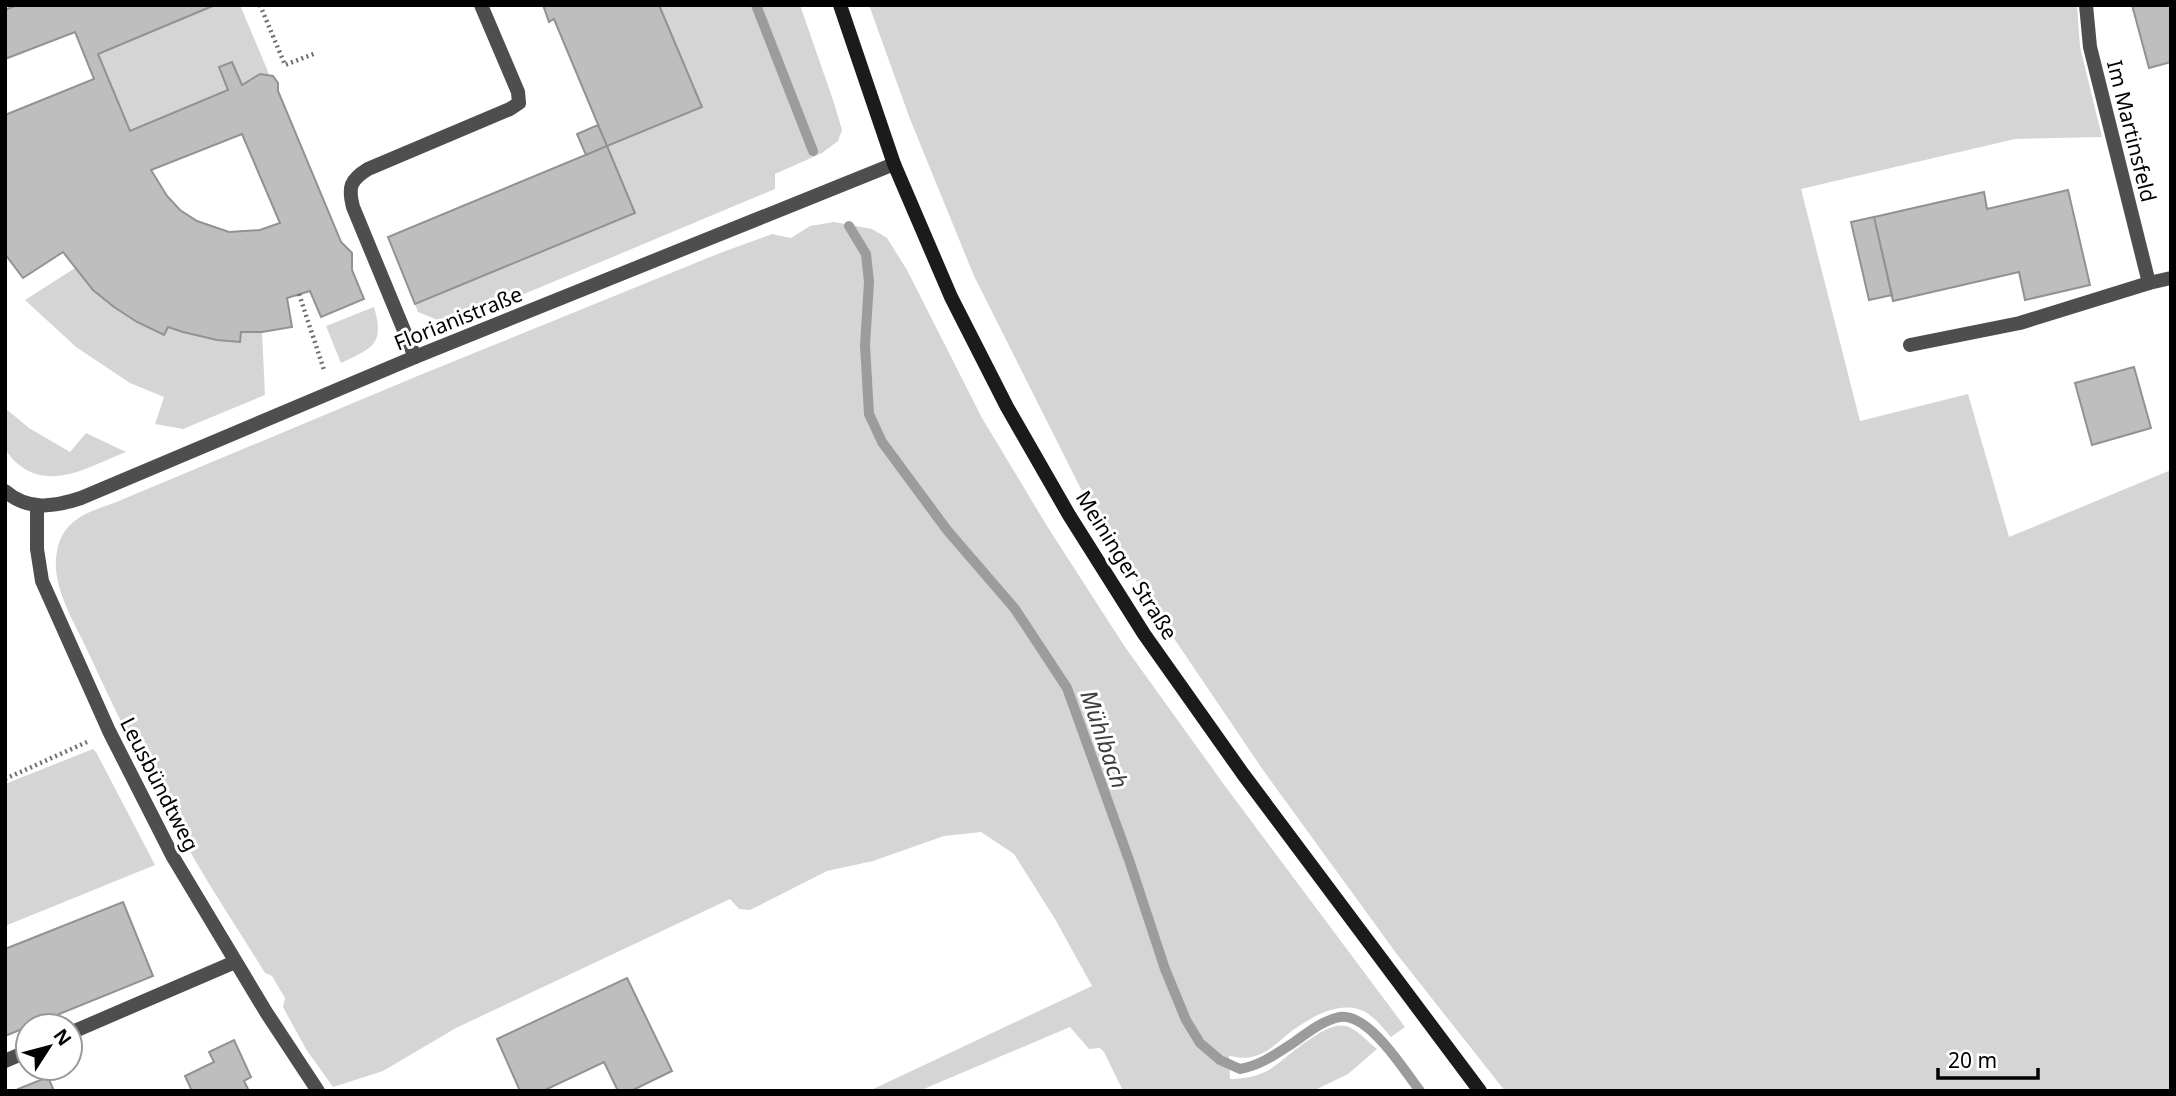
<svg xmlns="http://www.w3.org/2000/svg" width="2176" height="1096" viewBox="0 0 2176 1096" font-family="'Noto Sans',sans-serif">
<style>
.green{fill:#d5d5d5}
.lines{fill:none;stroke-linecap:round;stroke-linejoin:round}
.stream{stroke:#9c9c9c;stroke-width:10}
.building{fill:#bebebe;stroke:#929292;stroke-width:2;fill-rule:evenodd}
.path{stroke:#707070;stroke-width:4.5;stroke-dasharray:2 3.5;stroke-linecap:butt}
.service{stroke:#4e4e4e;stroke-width:14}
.minor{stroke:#4e4e4e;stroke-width:14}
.secondary{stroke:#1b1b1b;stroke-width:14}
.labels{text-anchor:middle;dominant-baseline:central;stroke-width:6;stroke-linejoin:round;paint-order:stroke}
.street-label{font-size:21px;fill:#000;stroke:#fff}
.water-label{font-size:23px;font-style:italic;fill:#3d3d3d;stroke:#fff}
</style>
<rect width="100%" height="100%" fill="#fff"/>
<path class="green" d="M 215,5 L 240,5 L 269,74 L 260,74 L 242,85 L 232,62 L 219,67 L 228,90 L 130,131 L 98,54 Z
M 659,5 L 800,5 L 834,103 L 842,130 L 838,141 L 822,153 L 775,174 L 775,189 L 450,325 L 418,312 L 415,304 L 635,213 L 607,146 L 702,107 Z
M 869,5 L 2077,5 L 2080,47 L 2102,137 L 2015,139 L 1801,189 L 1860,421 L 1968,394 L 2009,537 L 2171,470 L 2171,1091 L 1505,1091 L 1396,953 L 1263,770 L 1148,600 L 1088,503 L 974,276 L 910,119 Z
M 834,222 L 872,229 L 887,238 L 907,270 L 982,418 L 1047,526 L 1125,647 L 1225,786 L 1405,1027 L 1391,1037 C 1383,1028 1371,1012 1358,1009 C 1334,1002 1306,1020 1288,1034 C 1276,1044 1266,1054 1251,1057 C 1244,1059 1236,1057 1229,1056 L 1230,1079 C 1243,1079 1255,1077 1267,1071 C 1286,1060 1324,1020 1346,1026 C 1357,1029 1368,1042 1377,1049 L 1348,1074 L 1313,1091 L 1123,1091 L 1104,1052 L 1100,1048 L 1089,1049 L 1070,1027 L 919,1091 L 869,1091 L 1092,986 L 1055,919 L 1014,854 L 981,832 L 944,836 L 873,861 L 827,871 L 750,910 L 739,909 L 730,899 L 456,1028 L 383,1071 L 333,1087 L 306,1049 L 283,1007 L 285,998 L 272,976 L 265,973 C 241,934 215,895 192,855 C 155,791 121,724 90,656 C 76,624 50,587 57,551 C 63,520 87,512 114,503 L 420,375 L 720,253 L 772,234 L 791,238 L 810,226 Z
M 75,268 L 93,290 L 164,334 L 168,327 L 183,332 L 217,340 L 241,332 L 262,332 L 265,395 L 183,429 L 155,424 L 164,397 L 130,383 L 76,347 L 25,300 Z
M 374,307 C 385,344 373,348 341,363 L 326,326 Z
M 5,408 L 29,428 L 70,452 L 86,433 L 126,452 C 92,465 51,492 18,464 C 13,460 7,453 5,447 C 2,435 5,419 5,408 Z
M 93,749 L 96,752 L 155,865 L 5,926 L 5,784 Z"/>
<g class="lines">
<path class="stream" d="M 756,5 L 813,151
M 849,226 L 866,254 L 869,282 L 865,345 L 869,414 L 882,442 L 947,530 L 1015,609 L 1067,688 L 1129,860 L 1165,969 L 1186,1020 L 1200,1043 L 1220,1060 L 1240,1069 C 1261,1065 1276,1054 1293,1043 C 1307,1033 1323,1020 1340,1017 C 1369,1013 1404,1070 1420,1091"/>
</g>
<path class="building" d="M 17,5 L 215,5 L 98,54 L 130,131 L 228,90 L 219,67 L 232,62 L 242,85 L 260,74 L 273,76 L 278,83 L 278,91 L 341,242 L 352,253 L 352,270 L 364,299 L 321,317 L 310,291 L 287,298 L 292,327 L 262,332 L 241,332 L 240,342 L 217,340 L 183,332 L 168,327 L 164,335 L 137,322 L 114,307 L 93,290 L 63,252 L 23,278 L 5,254 L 5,115 L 94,79 L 75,32 L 5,59 L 5,10 ZM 242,134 L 280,223 L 260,230 L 229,232 L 197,221 L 180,210 L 167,196 L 151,170 Z
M 543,5 L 659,5 L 702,107 L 607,146 L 554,19 L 549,22 Z
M 2132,5 L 2171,5 L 2171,62 L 2149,68 Z
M 598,125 L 607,146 L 586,155 L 577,134 Z
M 607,146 L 635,213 L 415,304 L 388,237 Z
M 2068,190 L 2090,285 L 2025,300 L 2019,272 L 1893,301 L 1874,217 L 1984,192 L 1987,209 Z
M 1874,217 L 1892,295 L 1869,300 L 1851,222 Z
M 2134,367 L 2151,428 L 2092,445 L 2075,383 Z
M 123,902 L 153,976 L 5,1036 L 5,949 Z
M 627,978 L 672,1071 L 631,1091 L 618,1091 L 604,1062 L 543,1091 L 520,1091 L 497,1039 Z
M 234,1040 L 251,1077 L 244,1081 L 249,1091 L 192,1091 L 185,1076 L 214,1062 L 209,1052 Z
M 48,1077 L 54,1091 L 19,1091 L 18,1089 Z"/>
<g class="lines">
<path class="path" d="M 260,5 L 285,65 L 316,53
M 299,294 L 324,370
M 5,779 L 87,742"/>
<path class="service" d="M 1910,345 L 2020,323 L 2149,283
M 415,357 L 353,207 C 348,187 350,180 368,169 L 510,109 L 519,103 L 518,92 L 481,5
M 70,1033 L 235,962
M 5,1061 L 28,1051"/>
<path class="minor" d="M 2086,5 L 2090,47 L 2149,283 L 2171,278
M 5,491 C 28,511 54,507 81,498 L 415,357 L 894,164
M 37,506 L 37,549 L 42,581 L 109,731 L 173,857 L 266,1012 L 318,1091"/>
<path class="secondary" d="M 840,5 L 894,164 L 951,297 L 1007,407 L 1069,515 L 1144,634 L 1243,774 L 1480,1091"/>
</g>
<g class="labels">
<g class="street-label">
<text transform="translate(2132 131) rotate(76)">Im Martinsfeld</text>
<text transform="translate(458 318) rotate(-22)">Florianistraße</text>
<text transform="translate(1127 565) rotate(58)">Meininger Straße</text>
<text transform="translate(160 784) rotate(63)">Leusbündtweg</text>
</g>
<g class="water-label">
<text transform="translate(1105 739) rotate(71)">Mühlbach</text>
</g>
</g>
<rect width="2176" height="1096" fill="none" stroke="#000000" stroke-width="14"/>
<g transform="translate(49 1047) rotate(54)"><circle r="33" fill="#ffffff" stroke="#999999" stroke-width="2"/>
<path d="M0-5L12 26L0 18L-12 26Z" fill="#000000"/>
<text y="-10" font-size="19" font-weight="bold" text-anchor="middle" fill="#000000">N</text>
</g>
<path d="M1938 1068v10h100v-10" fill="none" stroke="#000000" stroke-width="3.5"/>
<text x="1948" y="1068" font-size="21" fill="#000000" stroke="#ffffff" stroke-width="5" paint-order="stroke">20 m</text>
</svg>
